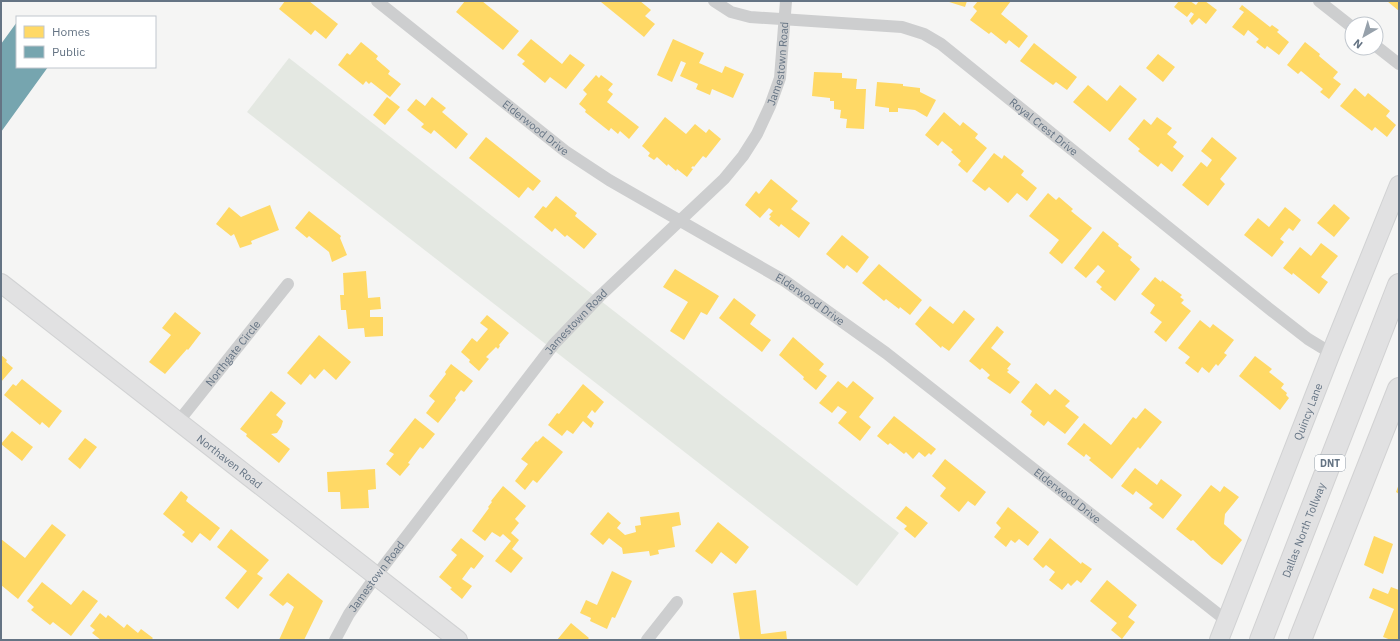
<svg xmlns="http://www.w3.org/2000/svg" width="1400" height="641" viewBox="0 0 1400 641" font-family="'IBM Plex Sans',sans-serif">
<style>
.green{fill:#e4e8e2}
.homes{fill:#ffd966}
.public{fill:#76a5af}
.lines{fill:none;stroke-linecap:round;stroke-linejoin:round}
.secondary-casing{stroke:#d1d2d3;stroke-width:20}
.highway-casing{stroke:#d1d1d2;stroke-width:24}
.street{stroke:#cdcecf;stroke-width:12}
.secondary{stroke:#e1e1e2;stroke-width:18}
.highway{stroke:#e1e1e2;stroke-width:22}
.labels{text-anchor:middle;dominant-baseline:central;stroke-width:4;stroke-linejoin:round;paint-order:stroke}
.shield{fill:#fff;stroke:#939ea9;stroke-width:1}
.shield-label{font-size:10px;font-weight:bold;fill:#657484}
.street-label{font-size:11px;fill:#657484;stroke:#fff}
</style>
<rect width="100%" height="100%" fill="#f5f5f4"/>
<path class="green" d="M 289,58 L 899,533 L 857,586 L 247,112 Z"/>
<path class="homes" d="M 285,1 L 309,1 L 338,24 L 326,39 L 315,30 L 311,35 L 279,9 Z
M 465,1 L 482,1 L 519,31 L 503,50 L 456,12 Z
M 602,1 L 630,2 L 640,1 L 651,10 L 645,16 L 655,24 L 644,37 L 601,2 Z
M 946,1 L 967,1 L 965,7 Z
M 978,1 L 1011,1 L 1001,14 L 1028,36 L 1019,48 L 1009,40 L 1006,44 L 991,32 L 989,34 L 970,20 L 977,11 L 973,7 Z
M 1179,1 L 1190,1 L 1196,5 L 1199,1 L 1205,1 L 1217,10 L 1206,24 L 1199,18 L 1192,25 L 1189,21 L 1194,14 L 1191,12 L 1187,17 L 1174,7 Z
M 1387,1 L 1399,1 L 1399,11 Z
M 1242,5 L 1270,27 L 1272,25 L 1279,30 L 1277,32 L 1289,42 L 1279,55 L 1267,46 L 1265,49 L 1256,42 L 1259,39 L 1248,30 L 1244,36 L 1232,27 L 1244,12 L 1239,9 Z
M 531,39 L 562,64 L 570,54 L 585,65 L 566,89 L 550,77 L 545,83 L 522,64 L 525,61 L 517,55 Z
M 673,39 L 704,53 L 699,63 L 722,73 L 725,66 L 744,74 L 733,98 L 712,89 L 710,95 L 696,89 L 698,84 L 680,76 L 686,63 L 681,61 L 672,82 L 657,75 Z
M 361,42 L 378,56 L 376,59 L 390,71 L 388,74 L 401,84 L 390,97 L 371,82 L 369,84 L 366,81 L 363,85 L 338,65 L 347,53 L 350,55 Z
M 1305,42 L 1320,54 L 1319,56 L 1338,72 L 1333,78 L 1341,84 L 1329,99 L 1320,92 L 1323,89 L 1301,71 L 1298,74 L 1287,65 Z
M 1034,43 L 1077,77 L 1067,90 L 1056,82 L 1053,85 L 1020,61 Z
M 1158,54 L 1175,67 L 1163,82 L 1146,68 Z
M 814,72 L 842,73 L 842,78 L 857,79 L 856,89 L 866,89 L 864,129 L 846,128 L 847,119 L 840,118 L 841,110 L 834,109 L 834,101 L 830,101 L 830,98 L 812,96 Z
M 596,75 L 599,78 L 601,75 L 613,84 L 608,90 L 613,94 L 607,102 L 639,127 L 629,139 L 620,131 L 618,134 L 611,128 L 609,131 L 585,112 L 586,110 L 579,104 L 587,94 L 583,90 Z
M 877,82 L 903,84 L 903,86 L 920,88 L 920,92 L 936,100 L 927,117 L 915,110 L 898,108 L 898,112 L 889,112 L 889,108 L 875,106 Z
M 1088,85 L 1107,101 L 1120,85 L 1137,99 L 1110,132 L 1073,102 Z
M 1355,88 L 1365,97 L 1368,93 L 1390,111 L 1386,116 L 1396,125 L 1387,137 L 1375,127 L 1372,131 L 1340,106 Z
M 387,97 L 400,107 L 385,125 L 373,115 Z
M 432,97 L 446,108 L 442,112 L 468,134 L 456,149 L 434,130 L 431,134 L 421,127 L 424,124 L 407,110 L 416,99 L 425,106 Z
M 944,112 L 960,126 L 963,122 L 978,134 L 975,138 L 987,148 L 967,173 L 958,165 L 961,161 L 951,152 L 953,150 L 942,141 L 938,146 L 925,135 Z
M 665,117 L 686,134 L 695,124 L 706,133 L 709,129 L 721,139 L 706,158 L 703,156 L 694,167 L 693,166 L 691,168 L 693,169 L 687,177 L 677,169 L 676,171 L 668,164 L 667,166 L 657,157 L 654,160 L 648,156 L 650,153 L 642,146 Z
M 1157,117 L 1172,128 L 1167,134 L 1177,142 L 1173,147 L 1184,156 L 1172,172 L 1161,163 L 1158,167 L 1138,151 L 1140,149 L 1128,139 L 1144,119 L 1151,125 Z
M 486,137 L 541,181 L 533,191 L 528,187 L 519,198 L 469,158 Z
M 1212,137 L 1237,158 L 1220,179 L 1225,184 L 1208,206 L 1182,185 L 1201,162 L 1207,167 L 1212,160 L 1201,151 Z
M 994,153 L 1002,159 L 1004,155 L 1024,171 L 1021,175 L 1037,188 L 1027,201 L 1017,193 L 1008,203 L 989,187 L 985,191 L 972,181 Z
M 771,179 L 798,201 L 791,209 L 810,223 L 799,238 L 781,224 L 779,227 L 769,219 L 771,216 L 769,215 L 773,211 L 769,208 L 760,218 L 745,205 L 756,191 L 759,194 Z
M 1048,193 L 1056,200 L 1059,197 L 1073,209 L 1071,211 L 1092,228 L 1062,264 L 1049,253 L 1059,240 L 1029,216 Z
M 556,196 L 577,213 L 575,216 L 597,234 L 584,249 L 567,235 L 565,237 L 555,228 L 552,232 L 534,217 L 543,206 L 546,208 Z
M 1334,204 L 1350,218 L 1334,237 L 1317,223 Z
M 270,205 L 279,230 L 251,241 L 252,244 L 240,248 L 234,234 L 231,236 L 216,224 L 229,207 L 241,217 Z
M 1285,207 L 1301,220 L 1293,231 L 1289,228 L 1280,239 L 1284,242 L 1272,257 L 1244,235 L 1258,218 L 1269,227 Z
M 309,211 L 341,236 L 340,238 L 347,255 L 332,262 L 329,252 L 309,236 L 307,238 L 295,228 Z
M 1103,231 L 1119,244 L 1118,246 L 1132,257 L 1130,260 L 1140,269 L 1115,301 L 1100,289 L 1102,287 L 1096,282 L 1105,271 L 1098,265 L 1086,278 L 1074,268 Z
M 842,235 L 869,257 L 857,273 L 847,265 L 844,269 L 826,254 Z
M 1321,243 L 1338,256 L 1321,277 L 1328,282 L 1319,294 L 1293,273 L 1292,275 L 1283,268 L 1300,247 L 1311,256 Z
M 879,264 L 922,300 L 910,315 L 900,307 L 899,309 L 886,299 L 884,301 L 862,283 Z
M 675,269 L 719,296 L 707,315 L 701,312 L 684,340 L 670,331 L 688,302 L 663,287 Z
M 366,271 L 368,298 L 380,297 L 381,309 L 370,310 L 370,317 L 383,317 L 383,336 L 365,337 L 364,328 L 348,329 L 346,310 L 341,310 L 340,295 L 344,295 L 343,273 Z
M 1155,277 L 1161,282 L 1162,280 L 1182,295 L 1180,297 L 1184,300 L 1181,303 L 1191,311 L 1166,342 L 1154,332 L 1162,322 L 1150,313 L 1155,305 L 1141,294 Z
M 734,298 L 756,315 L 750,324 L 771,340 L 762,352 L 719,318 Z
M 930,306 L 953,324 L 964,310 L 975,319 L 949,351 L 942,346 L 941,348 L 915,324 Z
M 175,312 L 201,333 L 188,350 L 187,349 L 165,374 L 149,362 L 171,335 L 162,328 Z
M 487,315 L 509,333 L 499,345 L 500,346 L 498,349 L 496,347 L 486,357 L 489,359 L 479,371 L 469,362 L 470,360 L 461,352 L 472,338 L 477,342 L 488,329 L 480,323 Z
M 1200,320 L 1210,328 L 1213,324 L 1234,340 L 1224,353 L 1227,355 L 1218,366 L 1216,364 L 1209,373 L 1202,367 L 1198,373 L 1185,363 L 1190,357 L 1178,348 Z
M 997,326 L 1004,332 L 991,348 L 1011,364 L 1007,369 L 1009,370 L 1007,372 L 1020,382 L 1010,394 L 987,378 L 990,375 L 982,368 L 980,370 L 969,361 Z
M 319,335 L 351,362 L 336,380 L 324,369 L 315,379 L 310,374 L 301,385 L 287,373 Z
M 793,337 L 824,364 L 819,370 L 827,376 L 816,390 L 803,379 L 804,377 L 779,355 Z
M 1,355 L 7,360 L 6,362 L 13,368 L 1,382 Z
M 1255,356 L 1272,369 L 1269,372 L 1284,384 L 1281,388 L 1287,393 L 1286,395 L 1289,398 L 1280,410 L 1239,376 Z
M 451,364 L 473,381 L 464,392 L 461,390 L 455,398 L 456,400 L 438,423 L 426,413 L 435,401 L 429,396 L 446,374 L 445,372 Z
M 22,379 L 62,411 L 49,428 L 42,422 L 40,425 L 4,395 L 13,384 L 16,386 Z
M 838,381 L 847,388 L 853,381 L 874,398 L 859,417 L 871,427 L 860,441 L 838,423 L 847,412 L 838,406 L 832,413 L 819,403 Z
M 1036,383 L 1050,395 L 1055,389 L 1070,401 L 1065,406 L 1079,417 L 1065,434 L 1048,421 L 1044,426 L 1030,415 L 1032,411 L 1021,402 Z
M 583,384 L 604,402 L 595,413 L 592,410 L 587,417 L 594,423 L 591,428 L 583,421 L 573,434 L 567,430 L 562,436 L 548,425 L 557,413 L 559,414 Z
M 271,391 L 286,403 L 276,415 L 283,421 L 281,427 L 277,433 L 271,434 L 290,449 L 279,463 L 246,436 L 247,434 L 240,429 Z
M 1145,408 L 1162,422 L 1140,449 L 1138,447 L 1112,479 L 1089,460 L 1091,458 L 1086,454 L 1084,457 L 1067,444 L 1084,423 L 1111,445 L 1133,417 L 1136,419 Z
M 894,416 L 936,449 L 931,455 L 929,453 L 925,457 L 919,452 L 913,459 L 906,452 L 904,454 L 890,443 L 888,445 L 877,436 Z
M 415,418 L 435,434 L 423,449 L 420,447 L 408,463 L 410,464 L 400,476 L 386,464 L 394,454 L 389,451 Z
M 12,431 L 33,447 L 22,461 L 1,444 Z
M 543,436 L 563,452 L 537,483 L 533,480 L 525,490 L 515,481 L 528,464 L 521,459 L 536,441 L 537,442 Z
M 85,438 L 97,447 L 80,469 L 68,459 Z
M 945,459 L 986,492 L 975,506 L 968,501 L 959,512 L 940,496 L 946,488 L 932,476 Z
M 1135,468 L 1157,485 L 1161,479 L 1182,495 L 1163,519 L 1149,508 L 1153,504 L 1136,491 L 1133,495 L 1121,486 Z
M 375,469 L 376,489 L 368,490 L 369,508 L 341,509 L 340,492 L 328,492 L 327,472 Z
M 1399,484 L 1399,494 L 1396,492 Z
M 1211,485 L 1220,492 L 1224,486 L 1239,497 L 1225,514 L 1224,524 L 1242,540 L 1222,565 L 1212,558 L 1193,540 L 1191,541 L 1176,529 Z
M 503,486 L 526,506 L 515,519 L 519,523 L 511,533 L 519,540 L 512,549 L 523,558 L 511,573 L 495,561 L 511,541 L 503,534 L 500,537 L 492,532 L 485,541 L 472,531 L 489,508 L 488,507 L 492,502 L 491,501 Z
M 181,491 L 188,497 L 186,501 L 220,528 L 210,541 L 200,533 L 192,543 L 182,535 L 185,532 L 163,514 Z
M 906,506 L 928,523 L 915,538 L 904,529 L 907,526 L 896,518 Z
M 1008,507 L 1039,532 L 1028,546 L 1019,539 L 1015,543 L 1011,540 L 1006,547 L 994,537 L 1001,528 L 996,523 Z
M 608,512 L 621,523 L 617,528 L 625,535 L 636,532 L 635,526 L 641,525 L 640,517 L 679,512 L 681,525 L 672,527 L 675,547 L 658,550 L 659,554 L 650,556 L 649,551 L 623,554 L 622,548 L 609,538 L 603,545 L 590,534 Z
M 718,522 L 749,547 L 736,564 L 721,552 L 712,564 L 695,551 Z
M 52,524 L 66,535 L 18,599 L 1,585 L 1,539 L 25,558 Z
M 231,529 L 269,560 L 257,574 L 263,578 L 238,609 L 225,598 L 247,571 L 217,547 Z
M 1374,536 L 1393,544 L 1383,574 L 1364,565 Z
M 461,538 L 484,556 L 474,569 L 471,567 L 462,579 L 472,586 L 462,599 L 450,589 L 452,588 L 439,577 L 457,555 L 451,550 Z
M 1050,538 L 1081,564 L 1082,562 L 1092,569 L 1081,583 L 1077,580 L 1071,586 L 1068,583 L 1062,590 L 1049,580 L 1055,572 L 1046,565 L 1043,568 L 1033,559 Z
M 612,571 L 632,581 L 615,618 L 612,617 L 607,629 L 590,621 L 591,618 L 580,613 L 586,600 L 597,605 Z
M 288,573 L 323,601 L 304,640 L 279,640 L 294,607 L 287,602 L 283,606 L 269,595 Z
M 1107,580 L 1137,605 L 1128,617 L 1135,622 L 1122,639 L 1111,630 L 1117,623 L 1090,601 Z
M 42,582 L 71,605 L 83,590 L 98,601 L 71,636 L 53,622 L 50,625 L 31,610 L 34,607 L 27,601 Z
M 1391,587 L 1399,590 L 1399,640 L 1391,640 L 1383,637 L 1394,609 L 1369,598 L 1373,588 L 1388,594 Z
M 756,590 L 761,634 L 786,631 L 787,640 L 740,640 L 733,593 Z
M 100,613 L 106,618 L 108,615 L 124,628 L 127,624 L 138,633 L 141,629 L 153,638 L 151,640 L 101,640 L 92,633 L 95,630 L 90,626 Z
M 571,623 L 589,638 L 587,640 L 557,640 Z"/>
<path class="public" d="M 17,22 L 17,67 L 48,67 L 1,132 L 1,44 Z"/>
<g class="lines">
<g class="secondary-casing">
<g id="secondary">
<path id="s5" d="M 1,283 L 458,640"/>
<path id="s6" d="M 1219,640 L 1331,353 L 1399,185"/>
</g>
</g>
<g class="highway-casing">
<g id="highway">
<path id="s7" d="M 1261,640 L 1399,285"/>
<path d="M 1300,640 L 1399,389"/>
</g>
</g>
<g class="street">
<path id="s1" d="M 377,1 L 565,151 L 609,180 L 785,281 L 886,353 L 1227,621"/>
<path id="s2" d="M 714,1 L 731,12 L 750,17 L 902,27 L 924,34 L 941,44 L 1272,311 L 1308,339 L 1331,353"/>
<path d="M 1319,1 L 1352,27"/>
<path d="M 1376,46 L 1399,64"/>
<path id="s3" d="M 178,422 L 288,284"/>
<path id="s4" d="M 335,640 L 349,614 L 376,576 L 554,344 L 600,296 L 724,179 L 743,156 L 757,134 L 770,106 L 780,78 L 786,1"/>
<path d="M 647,640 L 677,602"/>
</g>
<use href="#secondary" class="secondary"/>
<use href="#highway" class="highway"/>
</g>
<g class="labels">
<rect class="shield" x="1315" y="455" width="30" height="16" rx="3"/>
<g class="shield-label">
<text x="1330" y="463">DNT</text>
</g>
<g class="street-label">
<text stroke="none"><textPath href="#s4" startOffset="736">Jamestown Road</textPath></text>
<text stroke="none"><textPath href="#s2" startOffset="367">Royal Crest Drive</textPath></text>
<text stroke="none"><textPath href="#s1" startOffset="203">Elderwood Drive</textPath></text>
<text stroke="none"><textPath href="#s1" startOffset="527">Elderwood Drive</textPath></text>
<text stroke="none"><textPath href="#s4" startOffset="400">Jamestown Road</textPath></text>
<text stroke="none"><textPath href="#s3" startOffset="88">Northgate Circle</textPath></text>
<text stroke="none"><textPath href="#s6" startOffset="245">Quincy Lane</textPath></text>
<text stroke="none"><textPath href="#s5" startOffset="290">Northaven Road</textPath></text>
<text stroke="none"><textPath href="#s1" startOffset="851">Elderwood Drive</textPath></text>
<text stroke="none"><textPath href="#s7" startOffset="118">Dallas North Tollway</textPath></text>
<text stroke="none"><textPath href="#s4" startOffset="76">Jamestown Road</textPath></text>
</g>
</g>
<rect width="1400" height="641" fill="none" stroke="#657484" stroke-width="4"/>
<rect x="16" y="16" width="140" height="52" fill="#ffffff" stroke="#c1c7ce"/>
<rect x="24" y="26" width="20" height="12" fill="#ffd966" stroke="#c1c7ce"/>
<text x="52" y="36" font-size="12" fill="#657484">Homes</text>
<rect x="24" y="46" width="20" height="12" fill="#76a5af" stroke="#c1c7ce"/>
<text x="52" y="56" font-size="12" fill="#657484">Public</text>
<g transform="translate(1364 36) rotate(218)"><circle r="19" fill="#ffffff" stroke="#c1c7ce"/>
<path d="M0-3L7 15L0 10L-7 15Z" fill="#97a1ab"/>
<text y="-6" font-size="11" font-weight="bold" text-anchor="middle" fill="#657484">N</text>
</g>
</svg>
